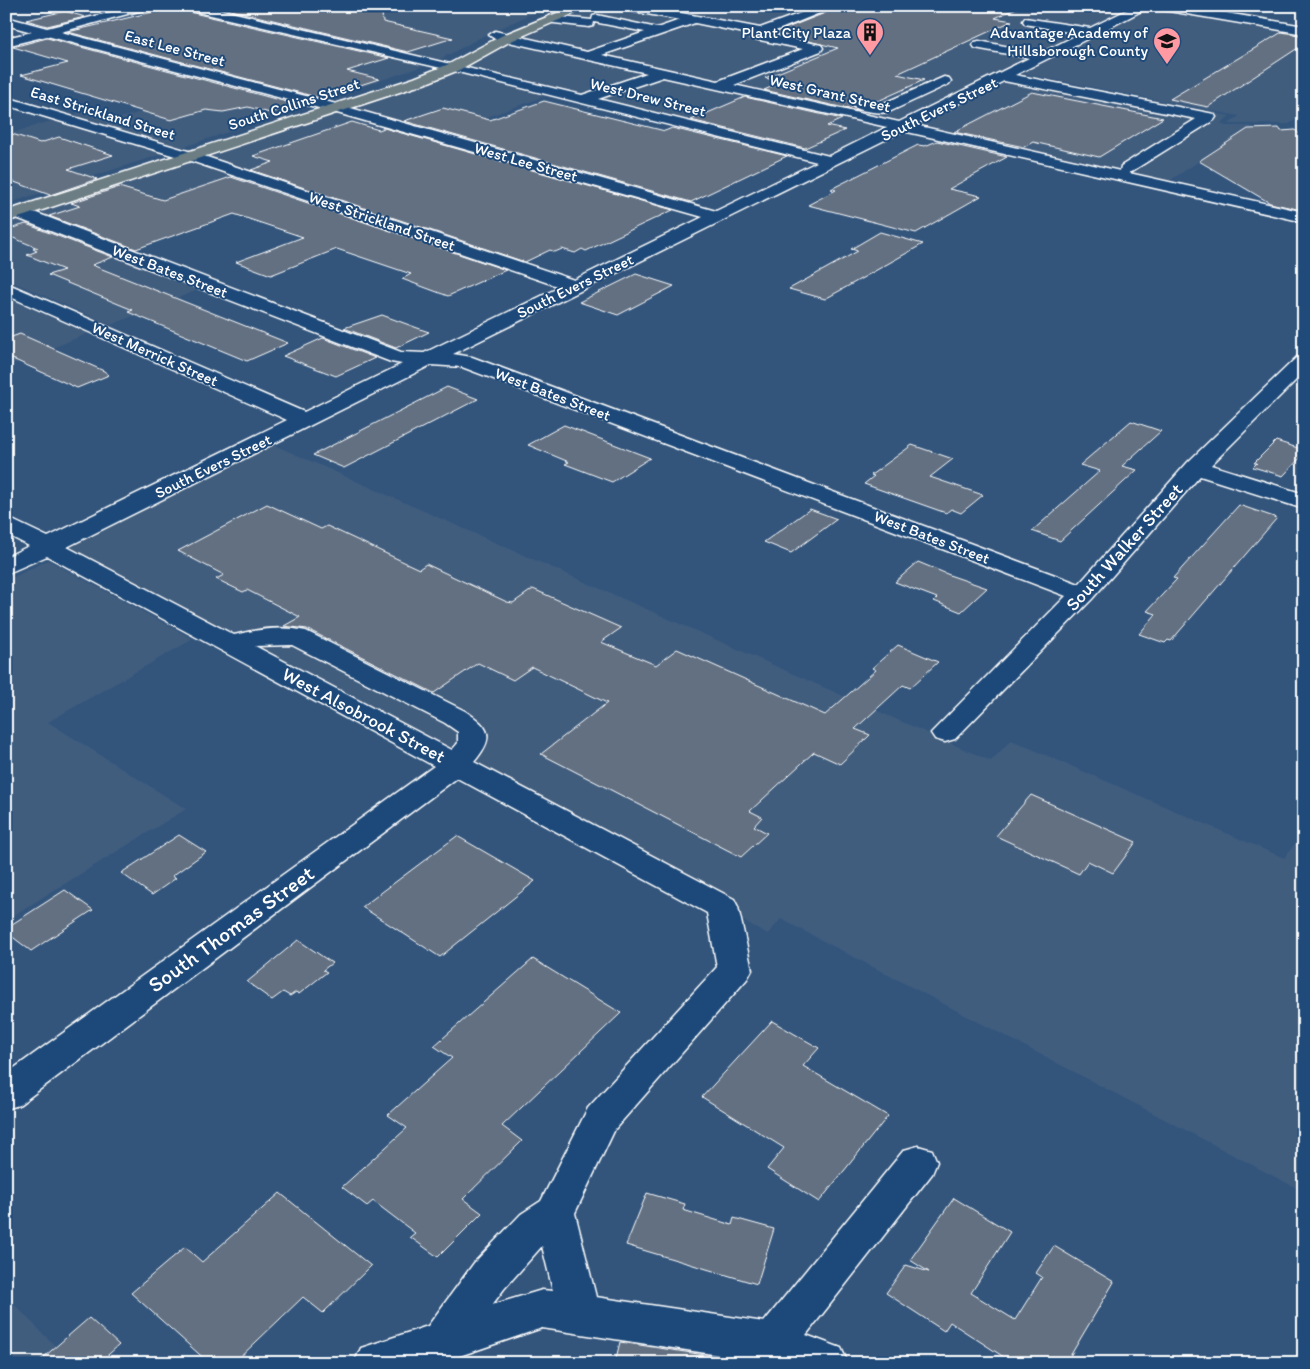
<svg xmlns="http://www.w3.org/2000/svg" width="1310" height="1369" viewBox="0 0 1310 1369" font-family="Itim,sans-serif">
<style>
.built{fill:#415d7e}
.building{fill:#627082;stroke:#fff}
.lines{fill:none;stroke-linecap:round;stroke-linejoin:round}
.minor-casing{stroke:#fff;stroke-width:3}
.major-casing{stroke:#fff;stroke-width:3}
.minor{fill:#1f4a7a;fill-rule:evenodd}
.major{fill:#6c7e84;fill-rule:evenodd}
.labels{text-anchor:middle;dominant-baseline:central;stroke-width:4;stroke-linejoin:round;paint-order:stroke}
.far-poi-label{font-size:16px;fill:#fff;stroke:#1f4a7a;text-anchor:end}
.far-street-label{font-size:16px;fill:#fff;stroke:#1f4a7a}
.street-label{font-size:19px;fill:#fff;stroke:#1f4a7a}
.near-street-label{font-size:22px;fill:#fff;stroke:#1f4a7a}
</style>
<rect width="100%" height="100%" fill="#33557c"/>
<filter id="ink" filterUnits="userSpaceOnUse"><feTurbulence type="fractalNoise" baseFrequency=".02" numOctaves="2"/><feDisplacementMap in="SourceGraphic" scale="10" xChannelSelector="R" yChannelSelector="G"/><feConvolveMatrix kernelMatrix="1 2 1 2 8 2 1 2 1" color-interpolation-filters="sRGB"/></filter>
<g filter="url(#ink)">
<path class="built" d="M 386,6 L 549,6 L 485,35 L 439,60 L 324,34 Z
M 593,6 L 1137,6 L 899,123 L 517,38 Z
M 1145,6 L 1163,6 L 1304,30 L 1304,114 L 1289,124 L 1229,124 L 1239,116 L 1015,72 Z
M 314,38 L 429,64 L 320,101 L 247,82 L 332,57 L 294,47 Z
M 509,42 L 889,128 L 831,156 L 464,66 Z
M 454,70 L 551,94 L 441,134 L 347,108 Z
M 1018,75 L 1230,116 L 1221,123 L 1225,126 L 1253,126 L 1169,181 L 918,124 Z
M 233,86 L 307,105 L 178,149 L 69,116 L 84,111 L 120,118 Z
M 334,112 L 428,139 L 394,152 L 268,177 L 203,156 Z
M 54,120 L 162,154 L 6,204 L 6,135 Z
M 187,161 L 252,183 L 102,232 L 155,258 L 35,212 Z
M 16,218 L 200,289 L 111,325 L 6,279 L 6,221 Z
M 6,296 L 89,333 L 6,367 Z
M 265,441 L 991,761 L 1011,740 L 1284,858 L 1304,832 L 1304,1192 L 781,919 L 768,934 L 48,546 Z
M 48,560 L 193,639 L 48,722 L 186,809 L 6,920 L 6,581 Z
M 6,1296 L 72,1363 L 6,1363 Z"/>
<path class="building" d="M 162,6 L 181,6 L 189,12 L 389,58 L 347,71 L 379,79 L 320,98 L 68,32 L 161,10 Z
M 214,6 L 381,6 L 383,22 L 453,38 L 408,52 Z
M 843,6 L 1021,6 L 995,18 L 1012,21 L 897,74 L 924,80 L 878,101 L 857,98 L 849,102 L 849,105 L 858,111 L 764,90 L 783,82 L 765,78 L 838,48 L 774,33 Z
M 65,11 L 85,17 L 47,26 L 26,20 Z
M 1282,32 L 1304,36 L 1304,44 L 1208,107 L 1170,99 Z
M 47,38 L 298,105 L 270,113 L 248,107 L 223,112 L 206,110 L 171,120 L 21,75 L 68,63 L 13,47 Z
M 1032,92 L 1163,118 L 1099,157 L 1033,142 L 1024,147 L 954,132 Z
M 745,97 L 842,119 L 827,126 L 845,130 L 805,148 L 691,120 Z
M 544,101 L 665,131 L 672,128 L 787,156 L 691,202 L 404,121 L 443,108 L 490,120 Z
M 352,122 L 379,130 L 384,128 L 673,210 L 586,251 L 582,249 L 575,253 L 562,249 L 555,252 L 550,250 L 525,262 L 251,170 L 273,162 L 253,156 Z
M 1279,128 L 1281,131 L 1295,130 L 1304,138 L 1304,203 L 1297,209 L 1270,203 L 1199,161 L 1248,129 Z
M 6,132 L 40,143 L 59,137 L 113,155 L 68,169 L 97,179 L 50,195 L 6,179 Z
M 937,141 L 1007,157 L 949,189 L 981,196 L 916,233 L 808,205 L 836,190 L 831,189 L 918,145 L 925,146 Z
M 231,177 L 506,270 L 448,296 L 402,279 L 411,274 L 337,249 L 271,275 L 236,262 L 303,237 L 234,214 L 136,249 L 49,216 L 80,206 L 71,203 L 119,187 L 163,200 Z
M 26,224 L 113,257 L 92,265 L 288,343 L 247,361 L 128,312 L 133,310 L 48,275 L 64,270 L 27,255 L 37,251 L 33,249 L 38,248 L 6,235 L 6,230 Z
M 880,232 L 923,244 L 825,299 L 789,289 L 858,251 L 851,249 Z
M 636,274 L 674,286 L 618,315 L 579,302 Z
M 382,315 L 423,330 L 429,332 L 396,348 L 344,328 Z
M 20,334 L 104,371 L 109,375 L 77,388 L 6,356 L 6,339 Z
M 323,338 L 375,358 L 336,376 L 283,356 Z
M 447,387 L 478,399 L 344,468 L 313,455 Z
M 1131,421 L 1161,431 L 1122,466 L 1137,470 L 1060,541 L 1032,531 L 1100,471 L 1080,465 Z
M 564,425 L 650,458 L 612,482 L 565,464 L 569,462 L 528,445 Z
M 1276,441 L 1304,450 L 1304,454 L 1283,476 L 1253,467 L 1257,463 L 1254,463 Z
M 912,445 L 953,459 L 930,477 L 983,495 L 961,513 L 951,509 L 946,513 L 864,484 L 874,476 L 871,475 Z
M 267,504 L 321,529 L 327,526 L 419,569 L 426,564 L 507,602 L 513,603 L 533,589 L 621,628 L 601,642 L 656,665 L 677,649 L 825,715 L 876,670 L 872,668 L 898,645 L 938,662 L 910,688 L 903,685 L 855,729 L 870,735 L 840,764 L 814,752 L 750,811 L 762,817 L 754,826 L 767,833 L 741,857 L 541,754 L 607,703 L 532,667 L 513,680 L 478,663 L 434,693 L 307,629 L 284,626 L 300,617 L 247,590 L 243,592 L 216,579 L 224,575 L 178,551 Z
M 1239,505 L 1277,518 L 1171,641 L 1168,640 L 1165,643 L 1139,634 L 1156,614 L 1147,611 L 1177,579 L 1173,578 Z
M 810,509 L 837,519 L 791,553 L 764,542 Z
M 918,562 L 952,576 L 987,588 L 961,612 L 934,601 L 937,598 L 895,582 Z
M 1031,795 L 1136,842 L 1113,873 L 1088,861 L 1079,874 L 996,836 Z
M 179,835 L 206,852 L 172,876 L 176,878 L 152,895 L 121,873 Z
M 457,836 L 535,881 L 440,957 L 362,907 Z
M 65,890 L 93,910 L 31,951 L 6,932 L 6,928 Z
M 298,940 L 332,963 L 323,970 L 327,972 L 299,994 L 296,992 L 290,996 L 283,992 L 272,1000 L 247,982 Z
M 533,959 L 621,1013 L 502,1126 L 522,1141 L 463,1199 L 482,1213 L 438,1257 L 410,1237 L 415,1233 L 373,1201 L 367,1206 L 342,1187 L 407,1128 L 388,1115 L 452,1058 L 434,1046 Z
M 772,1021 L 819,1048 L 803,1066 L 888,1116 L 819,1202 L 767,1169 L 784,1148 L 702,1097 Z
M 280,1193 L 371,1266 L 323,1313 L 303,1297 L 234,1363 L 209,1363 L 131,1293 L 185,1247 L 202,1262 Z
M 647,1193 L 685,1204 L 683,1210 L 732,1225 L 734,1218 L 774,1229 L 757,1284 L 626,1245 Z
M 954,1198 L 1010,1232 L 971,1293 L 1015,1320 L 1042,1277 L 1036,1273 L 1054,1246 L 1114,1282 L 1066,1363 L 1013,1363 L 950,1322 L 944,1331 L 886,1293 L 906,1265 L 929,1272 L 910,1260 Z
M 89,1318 L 119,1345 L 99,1363 L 37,1363 Z
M 620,1342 L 750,1362 L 749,1363 L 615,1363 Z"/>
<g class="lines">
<g class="minor-casing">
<path id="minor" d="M 136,6 L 157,6 L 61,32 L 340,105 L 716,211 L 817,162 L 454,71 L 189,10 L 183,6 L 205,6 L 582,95 L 647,73 L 495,39 L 489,35 L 495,31 L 587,52 L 645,32 L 594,22 L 593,26 L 589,27 L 554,23 L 550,22 L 548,19 L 550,16 L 592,20 L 593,16 L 597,15 L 657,28 L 680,20 L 625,10 L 619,6 L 645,6 L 760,28 L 820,6 L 837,6 L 768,34 L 821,45 L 823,48 L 821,51 L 734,85 L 899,122 L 1029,58 L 975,48 L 973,45 L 975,42 L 979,41 L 1041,53 L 1079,34 L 1025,24 L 1023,21 L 1025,18 L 1090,28 L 1135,6 L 1151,6 L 1101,32 L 1099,36 L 1093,36 L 1015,75 L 1214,114 L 1216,117 L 1214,120 L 1129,173 L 1304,212 L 1304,222 L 903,131 L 453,354 L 472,357 L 1079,584 L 1188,462 L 1297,357 L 1304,355 L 1304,372 L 1211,465 L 1304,494 L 1304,509 L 1200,476 L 1092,599 L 955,739 L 945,742 L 935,739 L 931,733 L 1066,596 L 462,367 L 431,365 L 67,547 L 234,635 C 257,629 284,626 306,631 L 465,711 C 491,728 495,737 474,762 L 734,899 L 738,907 L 752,970 L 747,979 L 615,1129 L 575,1213 L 596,1297 L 764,1322 L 904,1150 L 918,1146 L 932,1150 L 937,1162 L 932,1174 L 806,1335 L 841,1348 L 848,1363 L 771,1363 L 542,1328 L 439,1363 L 354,1363 L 361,1348 L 428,1326 L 474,1263 L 521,1214 L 541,1201 L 588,1108 L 717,967 L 707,913 L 457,778 L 19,1105 L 6,1109 L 6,1074 L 434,766 L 47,556 L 6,574 L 6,557 L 29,546 L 6,534 L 6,517 L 48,537 L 287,420 L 6,295 L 6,283 L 304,412 L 402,364 L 391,362 L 14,217 L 12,213 L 14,209 L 26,209 L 401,352 L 424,353 L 560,287 L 185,159 L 6,105 L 6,97 L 195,153 L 574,280 L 703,217 L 330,111 L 47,36 L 6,46 L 6,38 L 32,32 L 6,25 L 6,17 L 47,28 ZM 695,23 L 749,34 L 750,38 L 803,49 L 718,81 L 602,55 ZM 663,77 L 887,127 L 829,156 L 598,99 ZM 1004,81 L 1196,119 L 1121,166 L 1120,171 L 915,125 ZM 292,645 L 445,723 L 458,732 L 458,743 L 452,750 L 255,646 ZM 542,1246 L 553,1291 L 542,1290 L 492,1305 L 504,1289 Z
M 1157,6 L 1185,6 L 1304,26 L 1304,34 L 1163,10 Z
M 944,77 L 949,78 L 951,81 L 949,84 L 889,112 C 880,114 856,111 850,104 L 857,100 L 882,104 Z"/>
</g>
<g class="major-casing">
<path id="major" d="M 574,6 L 591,6 L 511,41 L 459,70 L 424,84 L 6,222 L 6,211 L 414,78 L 449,64 L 503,35 Z"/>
</g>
<use href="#minor" class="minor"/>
<use href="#major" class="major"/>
</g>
</g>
<defs>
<g id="building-pin" transform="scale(1.4375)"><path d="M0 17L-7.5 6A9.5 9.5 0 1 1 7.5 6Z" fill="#ff9aa2" stroke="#1f4a7a"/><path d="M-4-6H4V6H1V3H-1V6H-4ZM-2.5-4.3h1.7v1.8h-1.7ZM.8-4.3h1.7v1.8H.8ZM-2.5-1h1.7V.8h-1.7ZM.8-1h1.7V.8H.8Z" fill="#111"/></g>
<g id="school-pin" transform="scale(1.4375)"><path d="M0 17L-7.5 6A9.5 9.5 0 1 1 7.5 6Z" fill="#ff9aa2" stroke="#1f4a7a"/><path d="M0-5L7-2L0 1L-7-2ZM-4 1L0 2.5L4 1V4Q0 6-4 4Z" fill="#111"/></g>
</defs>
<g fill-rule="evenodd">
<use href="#building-pin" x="870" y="32"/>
<use href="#school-pin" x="1167" y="41"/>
</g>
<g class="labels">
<g class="far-poi-label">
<text x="851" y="32">Plant City Plaza</text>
<text x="1148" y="32">Advantage Academy of<tspan x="1148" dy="18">Hillsborough County</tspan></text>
</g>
<g class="far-street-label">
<text transform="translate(175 48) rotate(15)">East Lee Street</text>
<text transform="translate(830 93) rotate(13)">West Grant Street</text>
<text transform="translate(648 97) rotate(14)">West Drew Street</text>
<text transform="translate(294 104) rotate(-18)">South Collins Street</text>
<text transform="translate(939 109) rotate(-26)">South Evers Street</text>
<text transform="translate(103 113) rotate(17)">East Strickland Street</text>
<text transform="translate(526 162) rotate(16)">West Lee Street</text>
<text transform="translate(382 221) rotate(19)">West Strickland Street</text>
<text transform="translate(170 271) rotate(21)">West Bates Street</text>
<text transform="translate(575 286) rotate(-26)">South Evers Street</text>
<text transform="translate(155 354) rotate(24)">West Merrick Street</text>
<text transform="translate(553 394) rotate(21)">West Bates Street</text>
<text transform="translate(213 466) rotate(-26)">South Evers Street</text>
<text transform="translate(932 537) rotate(21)">West Bates Street</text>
</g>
<g class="street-label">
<text transform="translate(1124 547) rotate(-48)">South Walker Street</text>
<text transform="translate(364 715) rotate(28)">West Alsobrook Street</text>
</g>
<g class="near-street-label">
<text transform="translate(231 929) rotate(-36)">South Thomas Street</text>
</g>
</g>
<rect width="1310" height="1369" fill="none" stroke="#1f4a7a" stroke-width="25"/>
<rect x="12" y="12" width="1285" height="1344" fill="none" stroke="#fff" stroke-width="2" filter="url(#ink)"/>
</svg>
